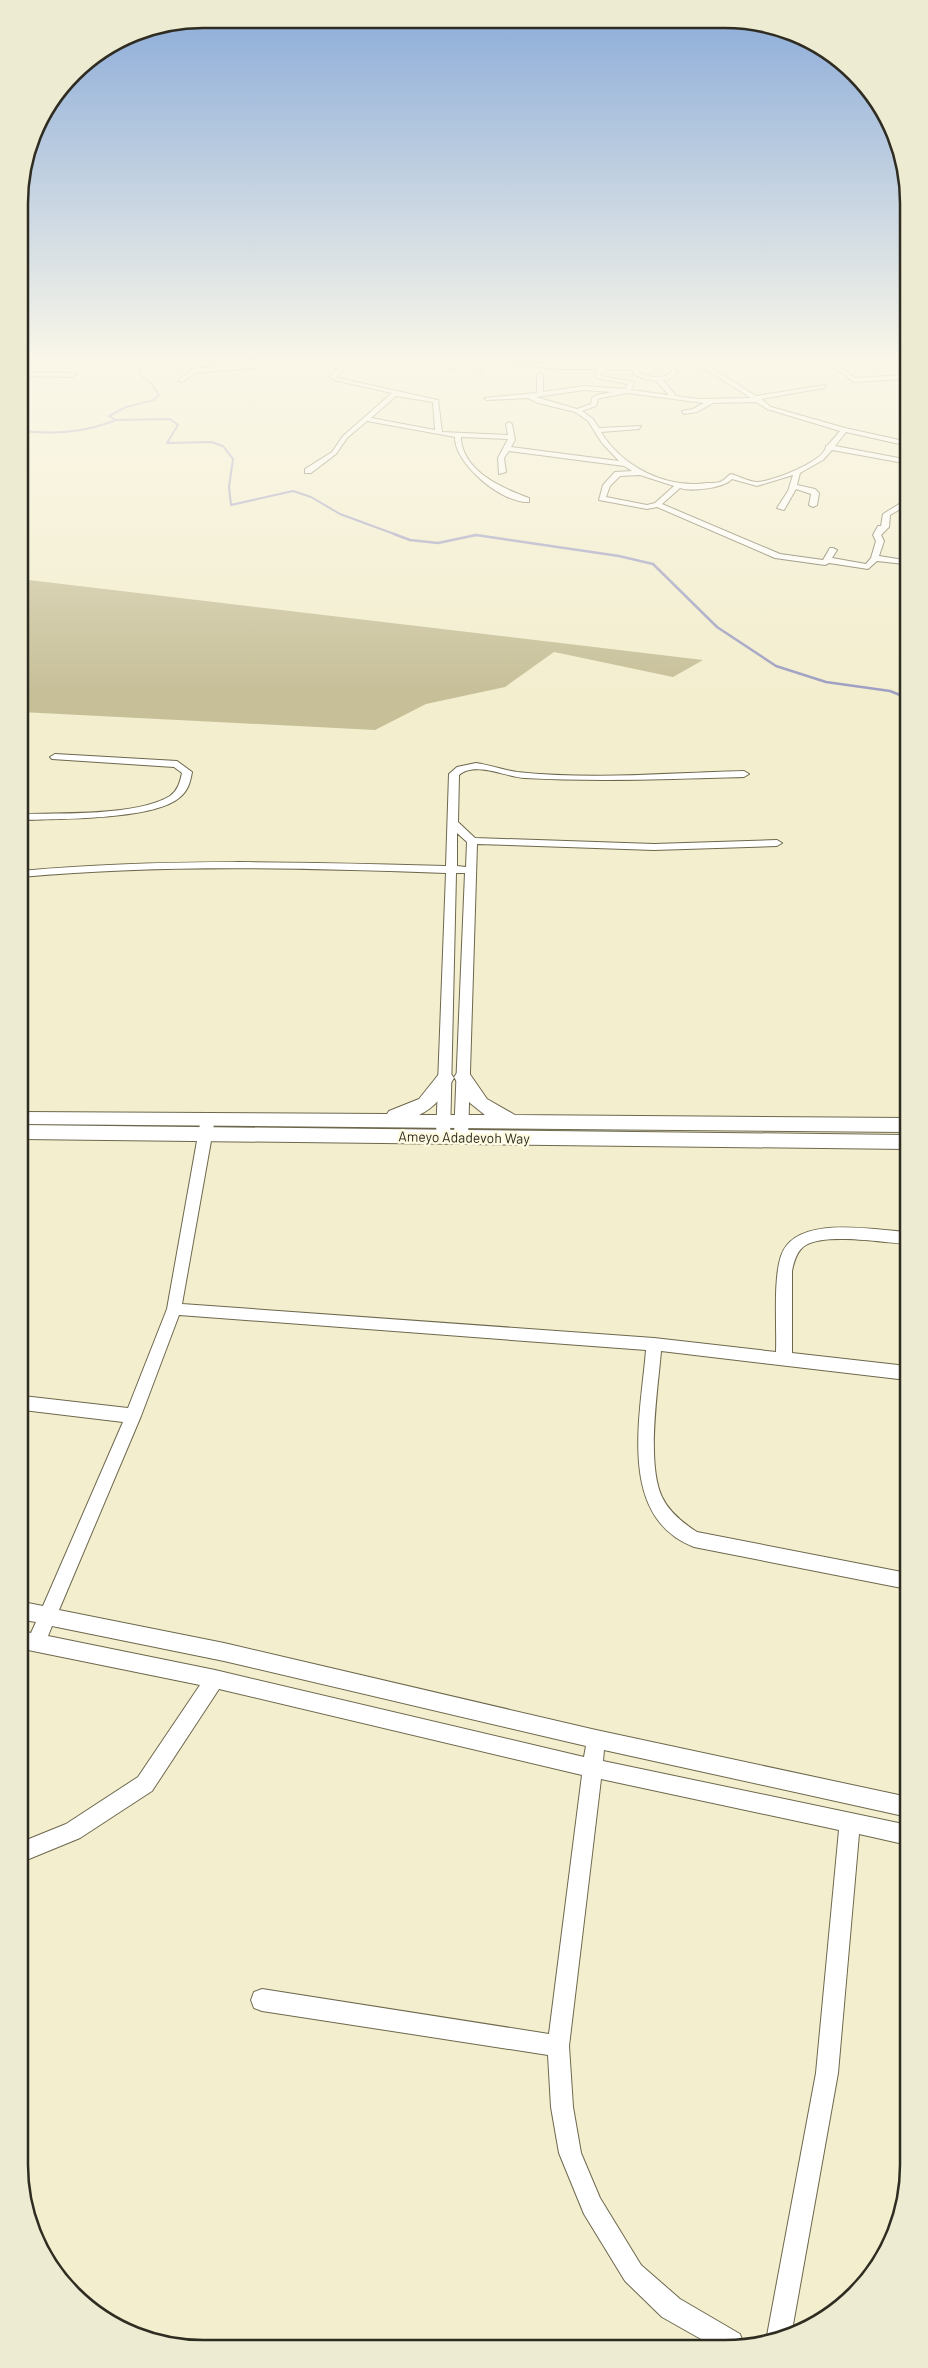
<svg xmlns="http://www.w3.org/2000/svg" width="928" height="2368" viewBox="0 0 928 2368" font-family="Barlow,sans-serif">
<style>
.forest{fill:#c6bf98}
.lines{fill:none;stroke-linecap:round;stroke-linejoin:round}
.stream-far1{stroke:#9e9ec3;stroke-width:2}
.stream{stroke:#9e9ec3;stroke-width:2.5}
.street-casing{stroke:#6d684d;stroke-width:2}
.secondary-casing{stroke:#6d684d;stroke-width:2}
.street{fill:#fff;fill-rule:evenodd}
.secondary{fill:#fff;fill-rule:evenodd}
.labels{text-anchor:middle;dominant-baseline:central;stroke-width:5;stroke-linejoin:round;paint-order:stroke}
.street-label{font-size:14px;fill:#2f2d21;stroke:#fffbe2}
.rim{fill:none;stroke:#2f2d21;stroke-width:2.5}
</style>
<rect width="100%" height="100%" fill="#f3eece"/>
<path class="forest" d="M 20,579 L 703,660 L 673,677 L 554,652 L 505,687 L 426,704 L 375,730 L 21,712 Z"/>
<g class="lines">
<path class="stream-far1" d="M 144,362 L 140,369 L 141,376 L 150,382 L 159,395 L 154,400 L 126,407 L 109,416 L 116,420 L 170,419 L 178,425 L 167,443 L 211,442 L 223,446 L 233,459 L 229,487 L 231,505 L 293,491 L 311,497 L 340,514 L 397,535
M 20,431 C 54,434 84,433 116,420"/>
<path class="stream" d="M 394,534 L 410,540 L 438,543 L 476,535 L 619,556 L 653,564 L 717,627 L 776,666 L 826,682 L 890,691 L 905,697"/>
<g class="street-casing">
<path id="street" d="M 257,362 L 265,362 L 255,368 L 194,373 L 183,382 L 178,381 L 192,369 Z
M 342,362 L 349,362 L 337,377 L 338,378 L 438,400 L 442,432 L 508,435 L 506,424 L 509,422 L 512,424 L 515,440 L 511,447 L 619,461 L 602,443 L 588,421 L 575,412 L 538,403 L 528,398 L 487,400 L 484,398 L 537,393 L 537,375 L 540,373 L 543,375 L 543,392 L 584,386 L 625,389 L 628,384 L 596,378 L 594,373 L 599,369 L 557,369 L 488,362 L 635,366 L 636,362 L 642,362 L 638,372 C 650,378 661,380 672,372 L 667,362 L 673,362 L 678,372 L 669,379 L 663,380 L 676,396 L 699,399 L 751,398 L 694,362 L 702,362 L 756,396 L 826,385 L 824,388 L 761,399 L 771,407 L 845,428 L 904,441 L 904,445 L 846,432 L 835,446 L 904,459 L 904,463 L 832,450 L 823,460 L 800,473 L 797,485 L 815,489 L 819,493 L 817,505 L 813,507 L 809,505 L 811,494 L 796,489 L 784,510 L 777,508 L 788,491 L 793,475 L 757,486 L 732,479 C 724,488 692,492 680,488 L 662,504 L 780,554 L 823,560 L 830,548 L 833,548 L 837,550 L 832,558 L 866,564 L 871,558 L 876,541 L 873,535 L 878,526 L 881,526 L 883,514 L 904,501 L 904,507 L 890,515 L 889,527 L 881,535 L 884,541 L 879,556 L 904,560 L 904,564 L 877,561 L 868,569 L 829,563 L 825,565 L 775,558 L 657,507 L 647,509 L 599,500 L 603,485 L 615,472 L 632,471 L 624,466 L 509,451 L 504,458 L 506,472 L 499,474 L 498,458 L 508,439 L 461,437 L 461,440 C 465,472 502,488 529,498 L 529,502 C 503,504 454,464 455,437 L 367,421 L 347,438 L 336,454 L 311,473 L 305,473 L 305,469 L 332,452 L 343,436 L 392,393 L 334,380 L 330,377 ZM 608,369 L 633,370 L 633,374 L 644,379 L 656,381 L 669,395 L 631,390 L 634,382 L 601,376 L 600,374 ZM 584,390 L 612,392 L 597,395 L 592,398 L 591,404 L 577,409 L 536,397 ZM 627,393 L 704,403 L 693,409 L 682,411 L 684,414 L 697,412 L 713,403 L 756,402 L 767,409 L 840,431 L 828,445 L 826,446 C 826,461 771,482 757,482 C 749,482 739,476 731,474 C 727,476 726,479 722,481 C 719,483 711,483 707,483 C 667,489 622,467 601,432 L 639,429 L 641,426 L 599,428 L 593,419 L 582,411 L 596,406 L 598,399 L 601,398 ZM 396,396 L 433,402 L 435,430 L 371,418 ZM 640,475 L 674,486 L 655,503 L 647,505 L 606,497 L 610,486 L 620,476 Z
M 446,362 L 452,362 L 454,369 L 450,369 Z
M 476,362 L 482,362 L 480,366 L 482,371 L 478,371 L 475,367 Z
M 827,362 L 834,362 L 855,378 L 904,375 L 904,379 L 854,382 Z
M 20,372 L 73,373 L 76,375 L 73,377 L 20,376 Z
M 55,754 L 177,761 L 192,772 C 190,783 188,791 179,798 C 153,820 56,819 21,820 L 21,814 C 60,813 137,816 170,796 C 178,790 180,782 182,773 L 174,767 L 52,759 L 50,757 Z
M 476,763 C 490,765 503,770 517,772 C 592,780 669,773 744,771 L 749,774 L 744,777 C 671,779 598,782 525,778 C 505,777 476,761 459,775 L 458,822 L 475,838 L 654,844 L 777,840 L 782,843 L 777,846 L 654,850 L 477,844 L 468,1137 L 461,1142 L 454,1137 L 465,873 L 456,873 L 450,1137 L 443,1142 L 436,1137 L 446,873 C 304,868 163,864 21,877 L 21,871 C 163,858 304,862 446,866 L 449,774 L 457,767 ZM 457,833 L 467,842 L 466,867 L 457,866 Z
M 207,1119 L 214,1124 L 182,1304 L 654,1338 L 776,1352 C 777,1325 773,1280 781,1256 C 795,1214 872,1230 906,1232 L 906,1244 C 883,1242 825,1233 806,1245 C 797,1250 794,1261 792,1271 L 792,1353 L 907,1366 L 907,1380 L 661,1351 C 658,1389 646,1463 662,1497 C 669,1512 683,1523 697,1532 L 907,1573 L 907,1589 L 694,1547 C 616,1517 641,1414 646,1350 L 179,1315 L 141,1416 L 59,1610 L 224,1643 L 596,1730 L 908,1797 L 908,1817 L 604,1750 L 603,1761 L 908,1825 L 908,1845 L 859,1834 L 838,2073 L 791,2336 L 773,2343 L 767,2343 L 766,2341 L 816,2073 L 839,1830 L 601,1779 L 569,2046 L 573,2107 L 581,2153 L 600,2198 L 641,2265 L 680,2299 L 740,2334 L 743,2343 L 708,2343 L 662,2317 L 625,2281 L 584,2214 L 559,2153 L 551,2107 L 548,2055 L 262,2011 L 254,2008 L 251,2000 L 254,1992 L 262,1989 L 549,2034 L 582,1775 L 219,1689 L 152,1791 L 80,1838 L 24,1861 L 24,1841 L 66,1824 L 138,1777 L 200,1685 L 23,1649 L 23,1631 L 31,1633 L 36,1622 L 23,1620 L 23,1602 L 43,1606 L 123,1422 L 23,1410 L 23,1396 L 128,1408 L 167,1309 L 200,1124 ZM 52,1626 L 224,1661 L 586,1746 L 584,1757 L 215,1670 L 48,1636 Z"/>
</g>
<g class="secondary-casing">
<path id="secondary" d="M 463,1071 L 469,1073 L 487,1099 L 515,1115 L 906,1118 L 906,1132 L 22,1124 L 22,1112 L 387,1114 L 389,1111 L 419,1099 L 439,1074 L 445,1072 L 451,1074 L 454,1078 C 445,1093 436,1107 419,1115 L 485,1115 L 470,1103 L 454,1077 L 457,1073 Z
M 22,1125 L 906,1135 L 906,1149 L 22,1139 Z"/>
</g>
<use href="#street" class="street"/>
<use href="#secondary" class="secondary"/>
</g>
<linearGradient id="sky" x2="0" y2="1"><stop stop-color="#8aabd9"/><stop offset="0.52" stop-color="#faf7e9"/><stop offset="1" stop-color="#faf7e9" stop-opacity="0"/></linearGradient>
<rect width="928" height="694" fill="url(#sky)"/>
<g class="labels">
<g class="street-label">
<text transform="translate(464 1137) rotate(1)">Ameyo Adadevoh Way</text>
</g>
</g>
<path d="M0 0H928V2368H0ZM203 28H725A175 175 0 0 1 900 203V2165A175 175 0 0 1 725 2340H203A175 175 0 0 1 28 2165V203A175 175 0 0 1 203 28Z" fill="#eeebd3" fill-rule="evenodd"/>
<path class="rim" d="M203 28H725A175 175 0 0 1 900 203V2165A175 175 0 0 1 725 2340H203A175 175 0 0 1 28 2165V203A175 175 0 0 1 203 28Z"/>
</svg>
